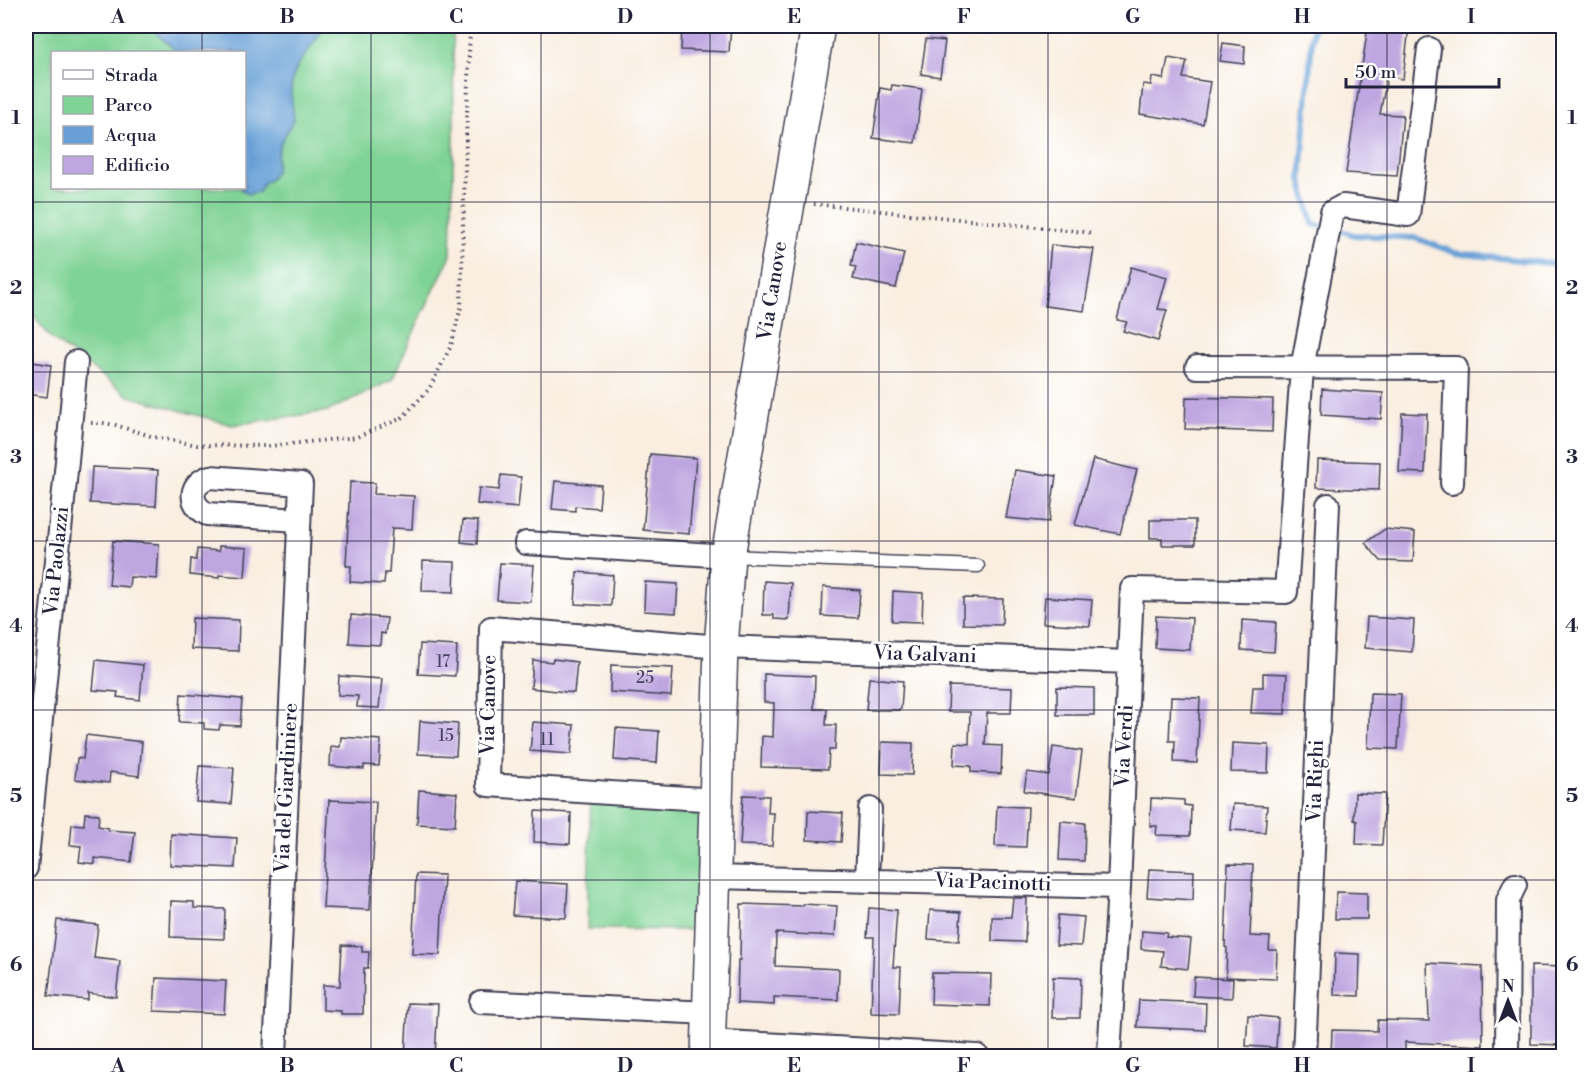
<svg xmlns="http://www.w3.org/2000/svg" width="1589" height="1082" viewBox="0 0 1589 1082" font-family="'Libre Bodoni',serif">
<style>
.green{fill:#7fd395;stroke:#507a68;stroke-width:1.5;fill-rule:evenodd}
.water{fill:#67a0d6;stroke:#446188;stroke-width:1.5}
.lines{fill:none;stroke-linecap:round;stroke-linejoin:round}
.stream{stroke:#67a0d6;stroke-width:6}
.building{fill:#bea6e0}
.lane-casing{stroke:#424154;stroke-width:15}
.street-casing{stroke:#424154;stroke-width:26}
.secondary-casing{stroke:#424154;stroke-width:36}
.path{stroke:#424154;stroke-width:4;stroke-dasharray:1.5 4.5;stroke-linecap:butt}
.lane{stroke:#fff;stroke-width:12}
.street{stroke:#fff;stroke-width:22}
.secondary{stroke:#fff;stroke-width:33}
.grid{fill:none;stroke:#22223b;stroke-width:1.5;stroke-opacity:0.55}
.labels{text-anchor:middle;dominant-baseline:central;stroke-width:5;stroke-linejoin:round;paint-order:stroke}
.number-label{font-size:16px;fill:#494364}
.street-label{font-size:20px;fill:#22223b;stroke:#fff}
.neatline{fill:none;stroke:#22223b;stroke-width:2}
.grid-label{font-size:20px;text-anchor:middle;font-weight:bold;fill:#22223b}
</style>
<rect width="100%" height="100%" fill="#fff"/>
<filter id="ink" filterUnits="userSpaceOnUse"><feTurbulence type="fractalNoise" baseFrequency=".0167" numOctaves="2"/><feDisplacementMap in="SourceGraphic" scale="12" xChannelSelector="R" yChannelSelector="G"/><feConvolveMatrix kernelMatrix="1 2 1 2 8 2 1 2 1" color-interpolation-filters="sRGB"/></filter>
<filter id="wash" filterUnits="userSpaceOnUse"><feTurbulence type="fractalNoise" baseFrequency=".008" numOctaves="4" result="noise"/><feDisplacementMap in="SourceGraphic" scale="24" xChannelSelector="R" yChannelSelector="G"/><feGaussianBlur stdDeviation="1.35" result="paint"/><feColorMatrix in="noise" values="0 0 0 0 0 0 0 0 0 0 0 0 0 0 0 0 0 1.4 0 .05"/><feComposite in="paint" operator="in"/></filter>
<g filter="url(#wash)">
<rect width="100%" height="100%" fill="#f9eee0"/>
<path class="green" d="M 26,26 L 453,26 L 454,135 L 451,255 L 416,327 L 392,380 L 328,411 L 232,425 L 129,396 L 52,339 L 26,307 ZM 52,52 L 244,52 L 244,188 L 52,188 Z
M 591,791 L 705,799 L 702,930 L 587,929 Z"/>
<path class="water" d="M 153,26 L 325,26 L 298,65 L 292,80 L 291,93 L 294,119 L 280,144 L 277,158 L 276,170 L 271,178 L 263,184 L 259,192 L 248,194 L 239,188 L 244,188 L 244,52 L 176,52 L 175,50 L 153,31 Z"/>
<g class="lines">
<path class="stream" d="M 1313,26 L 1301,179 L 1313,224 L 1321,226
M 1342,231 L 1354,235 L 1415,238 L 1456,253 L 1564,265"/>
</g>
<g id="blocks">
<path class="building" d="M 682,26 L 731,26 L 729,52 L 681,50 Z
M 1368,26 L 1409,27 L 1403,79 L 1387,77 L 1380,114 L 1403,115 L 1397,176 L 1346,173 Z
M 926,39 L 945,41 L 940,77 L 921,74 Z
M 1223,43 L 1245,46 L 1244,64 L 1220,61 Z
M 1168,58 L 1187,61 L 1183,78 L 1210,82 L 1203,124 L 1140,114 L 1143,84 L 1151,85 L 1152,77 L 1164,79 Z
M 892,85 L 922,89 L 915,143 L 873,138 L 880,88 L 891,90 Z
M 856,242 L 904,253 L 896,288 L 853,279 L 856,267 L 851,266 Z
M 1051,245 L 1094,249 L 1084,311 L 1045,306 Z
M 1131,267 L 1167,277 L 1158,309 L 1167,310 L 1158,341 L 1123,331 L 1127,322 L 1117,320 Z
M 26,361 L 51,365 L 47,397 L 26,394 Z
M 1322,389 L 1383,393 L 1381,419 L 1321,415 Z
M 1186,397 L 1273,399 L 1272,432 L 1185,429 Z
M 1402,413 L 1427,414 L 1425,473 L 1399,472 Z
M 650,454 L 696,458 L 689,534 L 643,530 Z
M 1093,459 L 1137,470 L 1120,534 L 1075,525 Z
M 1317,460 L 1380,462 L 1379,490 L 1316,488 Z
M 92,467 L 158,470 L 156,506 L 90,503 Z
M 1015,470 L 1056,476 L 1049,522 L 1006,518 Z
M 501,475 L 521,477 L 518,508 L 477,504 L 479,488 L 499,490 Z
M 555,481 L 601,485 L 599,508 L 575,506 L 575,511 L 552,509 Z
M 350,482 L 375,483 L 374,494 L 414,496 L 412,529 L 392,528 L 389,573 L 385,573 L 384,584 L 350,582 L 351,566 L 346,566 Z
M 463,520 L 478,521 L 477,544 L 461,542 Z
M 1150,520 L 1195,520 L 1195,545 L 1162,545 L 1162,538 L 1150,538 Z
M 1385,529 L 1415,532 L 1413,562 L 1381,561 L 1365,543 Z
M 113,541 L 159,544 L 157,579 L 130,577 L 129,587 L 109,585 Z
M 219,546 L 247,548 L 245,577 L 219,575 L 219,578 L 190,575 L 191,559 L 196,560 L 197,549 L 219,551 Z
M 423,561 L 455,562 L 454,592 L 422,591 Z
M 500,563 L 534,565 L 531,602 L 497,600 Z
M 577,572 L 613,575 L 611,606 L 575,604 Z
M 764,581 L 791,583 L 789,620 L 774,619 L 774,615 L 763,615 Z
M 645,582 L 678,584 L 676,613 L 644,611 Z
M 823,587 L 860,590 L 858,618 L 822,616 Z
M 893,591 L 923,593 L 922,622 L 892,621 Z
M 1045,597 L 1092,600 L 1090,626 L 1043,623 Z
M 963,598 L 1003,599 L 1002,625 L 963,624 Z
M 351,615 L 387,618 L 385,634 L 381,633 L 380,645 L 349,643 Z
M 1156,616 L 1192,618 L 1190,650 L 1155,648 Z
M 1367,617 L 1414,620 L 1412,652 L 1365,648 Z
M 192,618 L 239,620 L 238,651 L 191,649 Z
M 1242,620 L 1276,622 L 1274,652 L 1241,650 Z
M 420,644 L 457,646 L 455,676 L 418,674 Z
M 553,659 L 577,662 L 574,693 L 531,688 L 533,660 L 552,662 Z
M 96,660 L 143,665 L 140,700 L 117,697 L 118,692 L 93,690 Z
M 611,665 L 673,668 L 671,696 L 610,692 Z
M 1263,673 L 1287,674 L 1285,714 L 1251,713 L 1253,687 L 1263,687 Z
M 764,674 L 815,676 L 814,709 L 827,709 L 826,725 L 836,725 L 835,750 L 829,750 L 828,769 L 761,767 L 762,736 L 773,737 L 774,703 L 764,702 Z
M 339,676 L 382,679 L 379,708 L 357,707 L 358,696 L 338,695 Z
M 869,678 L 903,681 L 901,709 L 899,709 L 899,710 L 866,710 Z
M 949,686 L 1012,688 L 1011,713 L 987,713 L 985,745 L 1002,746 L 1001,774 L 971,772 L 971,766 L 954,765 L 955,743 L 969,744 L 970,712 L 948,712 Z
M 1057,687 L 1094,688 L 1094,715 L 1057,715 Z
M 1370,693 L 1401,694 L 1398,749 L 1368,748 Z
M 181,694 L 242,699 L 240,726 L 220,725 L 219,730 L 204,729 L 204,723 L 179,722 Z
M 1171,697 L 1200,698 L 1197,763 L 1174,762 L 1175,741 L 1169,741 Z
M 420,721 L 458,724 L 456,756 L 418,754 Z
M 533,722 L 574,725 L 571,754 L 530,751 Z
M 616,728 L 659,731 L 657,763 L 614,760 Z
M 86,735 L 142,742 L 139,776 L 110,772 L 109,783 L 75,779 L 77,758 L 83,759 Z
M 341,737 L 381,740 L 379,766 L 364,765 L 364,769 L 330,766 L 331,746 L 340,747 Z
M 882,742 L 913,743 L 912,775 L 881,774 Z
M 1232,743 L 1269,745 L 1268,773 L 1231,772 Z
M 1053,747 L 1082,751 L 1076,798 L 1024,791 L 1027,772 L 1049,775 Z
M 199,766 L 234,768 L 231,804 L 196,802 Z
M 419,790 L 457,793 L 455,826 L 417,824 Z
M 1355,793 L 1385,794 L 1382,845 L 1356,844 L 1357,821 L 1354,820 Z
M 743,795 L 769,796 L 768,813 L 774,813 L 772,846 L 740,845 Z
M 1151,798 L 1184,800 L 1184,805 L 1191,806 L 1190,836 L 1156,835 L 1157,826 L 1150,826 Z
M 329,800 L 376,802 L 370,910 L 323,908 Z
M 1233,804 L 1267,806 L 1265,832 L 1231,830 Z
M 997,806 L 1028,807 L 1026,847 L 995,846 Z
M 535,811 L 571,813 L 570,844 L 534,842 Z
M 808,811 L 843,813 L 841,842 L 807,840 Z
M 85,813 L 99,814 L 98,826 L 108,828 L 108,830 L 135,832 L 131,862 L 95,858 L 95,864 L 79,862 L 81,846 L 70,845 L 72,824 L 84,825 Z
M 1061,821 L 1085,823 L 1084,861 L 1059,860 Z
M 171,834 L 237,838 L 235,868 L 170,865 Z
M 1228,864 L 1253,865 L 1250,936 L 1270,937 L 1269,950 L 1277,950 L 1276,979 L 1226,977 L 1227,948 L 1225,947 Z
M 1149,869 L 1194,871 L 1193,900 L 1147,897 Z
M 416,874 L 444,875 L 440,955 L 412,954 Z
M 515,881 L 568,884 L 566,918 L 512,915 Z
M 1336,892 L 1367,893 L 1367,919 L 1335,919 Z
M 1013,898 L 1027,898 L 1025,942 L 992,941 L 992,917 L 1011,917 Z
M 171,901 L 194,902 L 194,908 L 225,909 L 224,939 L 170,937 Z
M 741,904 L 802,906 L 803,904 L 837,906 L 835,936 L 776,933 L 775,966 L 839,969 L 838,1000 L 774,997 L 774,1005 L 737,1003 L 738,960 L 740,960 Z
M 869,908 L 897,910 L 893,967 L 901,967 L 899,1014 L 871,1013 L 874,937 L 867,937 Z
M 930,910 L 961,912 L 959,941 L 928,939 Z
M 1058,915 L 1084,917 L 1081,946 L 1056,945 Z
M 57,920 L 98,925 L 94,958 L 120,961 L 116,997 L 88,993 L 88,1000 L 48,996 Z
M 1142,931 L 1167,933 L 1166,937 L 1191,939 L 1188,969 L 1161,966 L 1163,951 L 1141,949 Z
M 342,945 L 362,946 L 362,952 L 369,952 L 368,968 L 364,968 L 363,1014 L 341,1014 L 341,1011 L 323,1010 L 323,985 L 340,986 Z
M 1335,953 L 1360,954 L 1359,996 L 1334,995 Z
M 1427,963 L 1482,966 L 1483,1046 L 1405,1042 L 1405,1053 L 1366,1052 L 1366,1056 L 1331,1056 L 1332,1030 L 1377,1031 L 1378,1020 L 1429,1021 Z
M 1531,966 L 1563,967 L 1563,1045 L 1531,1044 Z
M 932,973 L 991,974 L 990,1006 L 931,1004 Z
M 1053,977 L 1081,978 L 1080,1018 L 1052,1018 Z
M 1194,977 L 1233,979 L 1232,998 L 1193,996 Z
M 156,978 L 226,981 L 224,1014 L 154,1011 Z
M 1139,1000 L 1206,1003 L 1205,1030 L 1137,1027 Z
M 408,1003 L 438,1004 L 435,1056 L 405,1056 Z
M 1248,1015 L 1278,1018 L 1276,1048 L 1246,1046 Z"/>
</g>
</g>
<g filter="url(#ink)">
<use href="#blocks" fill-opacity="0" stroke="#424154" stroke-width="1.5"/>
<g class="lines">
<g class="lane-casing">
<path id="lane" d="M 730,556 L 978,566"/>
</g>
<g class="street-casing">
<path id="street" d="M 1197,367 L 1456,368 L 1452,483
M 526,543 L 728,556
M 717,800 L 488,785 L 491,628 L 721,647 L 1129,662
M 26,868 L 67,461 L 76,362
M 714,877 L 1119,887
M 867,880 L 870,809
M 481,1002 L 709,1013
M 709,1041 L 977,1056
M 275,1056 L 301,484 L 210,477 C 189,483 188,504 207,514 L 299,520
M 1109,1056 L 1119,887 L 1132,589 L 1286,592 L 1302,368 L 1332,212 L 1343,206 L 1408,215 L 1429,49
M 1304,1056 L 1328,505
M 1507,1056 L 1508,900 L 1515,885"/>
</g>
<g class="secondary-casing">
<path id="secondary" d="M 708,1056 L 721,647 L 728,556 L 818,26"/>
</g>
<path class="path" d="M 814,204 L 1094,233
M 91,423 L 103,423 L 115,425 L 154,437 L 197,445 L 270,446 L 357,437 L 402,418 L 429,389 L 451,346 L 461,307 L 463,226 L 470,26"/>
<use href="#lane" class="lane"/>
<use href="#street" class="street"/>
<use href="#secondary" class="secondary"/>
</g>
</g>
<path class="grid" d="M 202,26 L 202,52M 371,26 L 371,1056M 541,26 L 541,1056M 710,26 L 710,1056M 879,26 L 879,1056M 1048,26 L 1048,1056M 1218,26 L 1218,1056M 1387,26 L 1387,1056M 202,188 L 202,1056M 26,202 L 1564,202M 26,372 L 1564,372M 26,541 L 1564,541M 26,710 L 1564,710M 26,880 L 1564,880"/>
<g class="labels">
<g class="number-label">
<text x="443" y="662">17</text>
<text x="645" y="678">25</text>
<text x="446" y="736">15</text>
<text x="547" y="740">11</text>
</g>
<g class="street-label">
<text transform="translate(773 291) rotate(-81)">Via Canove</text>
<text transform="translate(57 561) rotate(-84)">Via Paolazzi</text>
<text transform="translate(925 655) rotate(2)">Via Galvani</text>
<text transform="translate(489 705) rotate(-89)">Via Canove</text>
<text transform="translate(1125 746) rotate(-87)">Via Verdi</text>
<text transform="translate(1316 781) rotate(-88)">Via Righi</text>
<text transform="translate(287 788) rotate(-87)">Via del Giardiniere</text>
<text transform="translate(993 883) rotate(2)">Via Pacinotti</text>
</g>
</g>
<rect width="1589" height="1082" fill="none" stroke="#fff" stroke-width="66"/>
<rect x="51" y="51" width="195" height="138" fill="#ffffff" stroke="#a7a7b1" stroke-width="1.5"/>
<rect x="63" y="70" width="30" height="9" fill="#ffffff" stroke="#a7a7b1" stroke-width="1.5"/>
<text x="105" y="81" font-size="18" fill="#22223b">Strada</text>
<rect x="63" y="96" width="30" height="18" fill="#7fd395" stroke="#a7a7b1" stroke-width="1.5"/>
<text x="105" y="111" font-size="18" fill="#22223b">Parco</text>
<rect x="63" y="126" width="30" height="18" fill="#67a0d6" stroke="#a7a7b1" stroke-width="1.5"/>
<text x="105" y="141" font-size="18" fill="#22223b">Acqua</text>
<rect x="63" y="156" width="30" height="18" fill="#bea6e0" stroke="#a7a7b1" stroke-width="1.5"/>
<text x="105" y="171" font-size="18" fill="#22223b">Edificio</text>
<g transform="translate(1508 1001)" stroke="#ffffff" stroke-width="4.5" paint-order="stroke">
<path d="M0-4.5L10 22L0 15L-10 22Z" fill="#22223b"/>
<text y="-9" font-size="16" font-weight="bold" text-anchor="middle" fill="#22223b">N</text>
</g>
<path d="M1346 78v9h153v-9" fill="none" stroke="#22223b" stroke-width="3"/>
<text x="1355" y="78" font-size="18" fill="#22223b" stroke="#ffffff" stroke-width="4.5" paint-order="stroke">50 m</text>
<rect x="33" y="33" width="1523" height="1016" class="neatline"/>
<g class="grid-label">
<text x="118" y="23">A</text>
<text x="287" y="23">B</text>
<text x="456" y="23">C</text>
<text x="625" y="23">D</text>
<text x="794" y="23">E</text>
<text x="964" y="23">F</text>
<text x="1133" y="23">G</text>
<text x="1302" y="23">H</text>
<text x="1471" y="23">I</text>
<text x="16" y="124">1</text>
<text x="1572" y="124">1</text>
<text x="16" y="294">2</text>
<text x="1572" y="294">2</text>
<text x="16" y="463">3</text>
<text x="1572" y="463">3</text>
<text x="16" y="632">4</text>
<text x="1572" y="632">4</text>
<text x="16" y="802">5</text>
<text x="1572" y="802">5</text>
<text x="16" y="971">6</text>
<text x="1572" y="971">6</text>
<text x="118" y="1072">A</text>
<text x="287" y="1072">B</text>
<text x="456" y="1072">C</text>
<text x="625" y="1072">D</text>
<text x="794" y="1072">E</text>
<text x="964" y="1072">F</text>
<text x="1133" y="1072">G</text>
<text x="1302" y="1072">H</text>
<text x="1471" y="1072">I</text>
</g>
</svg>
